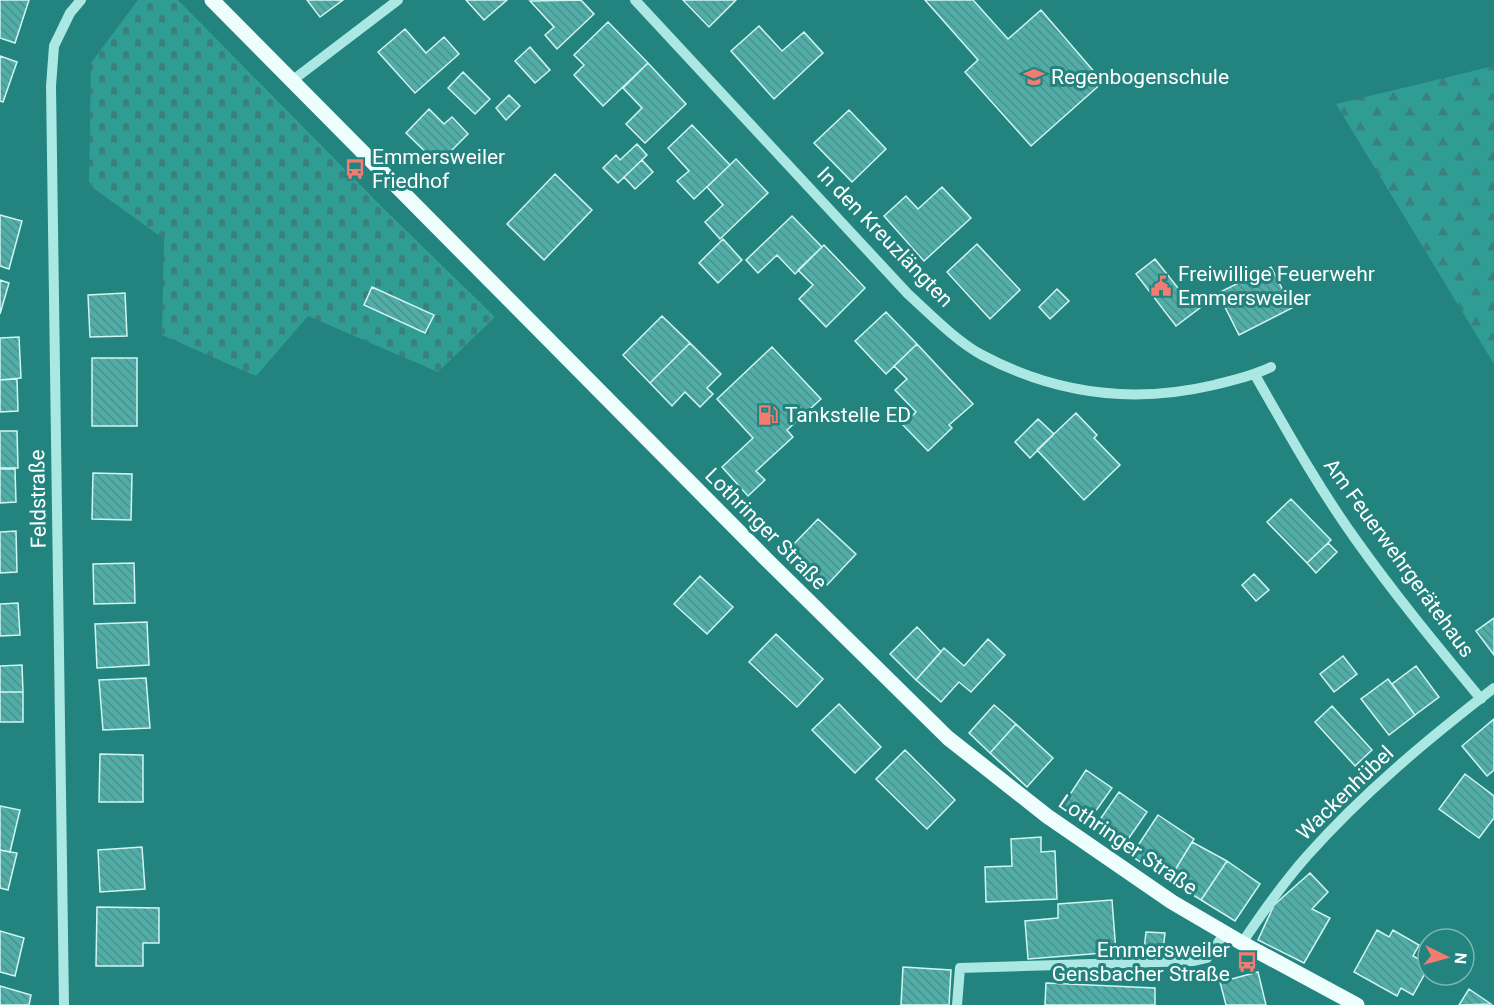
<svg xmlns="http://www.w3.org/2000/svg" width="1494" height="1005" viewBox="0 0 1494 1005" font-family="Roboto,sans-serif">
<style>
.forest{fill:url(#forest-firs)}
.cemetery{fill:url(#cemetery-stones)}
.building{fill:url(#building-back-hatch);stroke:#cff6f3;stroke-width:1.5}
.lines{fill:none;stroke-linecap:round;stroke-linejoin:round}
.minor{stroke:#ace8e3;stroke-width:10}
.major{stroke:#eefefd;stroke-width:15}
.labels{text-anchor:middle;dominant-baseline:central;stroke-width:6;stroke-linejoin:round;paint-order:stroke}
.poi-label{font-size:21px;fill:#fff;stroke:#23837e;text-anchor:start}
.street-label{font-size:21px;fill:#fff;stroke:#23837e}
</style>
<defs>
<pattern id="forest-firs" width="22" height="20" patternUnits="userSpaceOnUse" patternTransform="scale(1.5)"><rect width="22" height="20" fill="#309d95"/><path d="M5 1l3.5 6h-7zM16 11l3.5 6h-7z" fill="#3a817b"/></pattern>
<pattern id="cemetery-stones" width="16" height="16" patternUnits="userSpaceOnUse" patternTransform="scale(1.5)"><rect width="16" height="16" fill="#309d95"/><path d="M2 7V4a2 2 0 0 1 4 0v3zM10 15v-3a2 2 0 0 1 4 0v3z" fill="#3a817b"/></pattern>
<pattern id="building-back-hatch" width="6" height="6" patternUnits="userSpaceOnUse" patternTransform="scale(1.5)"><rect width="6" height="6" fill="#50ada7"/><path d="M-1 5l2 2M0 0l6 6M5-1l2 2" fill="none" stroke="#4f908c"/></pattern>
</defs>
<rect width="100%" height="100%" fill="#23837e"/>
<path class="forest" d="M 1494,66 L 1494,364 L 1336,104 Z"/>
<path class="cemetery" d="M 138,0 L 178,0 L 382,207 L 495,317 L 438,372 L 308,316 L 256,376 L 162,335 L 164,239 L 89,185 L 91,63 Z"/>
<path class="building" d="M 0,0 L 29,0 L 15,43 L 0,38 Z
M 307,0 L 343,0 L 320,17 Z
M 466,0 L 507,0 L 484,20 Z
M 581,0 L 594,14 L 557,49 L 545,35 L 554,27 L 530,1 Z
M 683,0 L 736,0 L 709,27 Z
M 925,0 L 973,0 L 1008,39 L 1041,10 L 1103,82 L 1031,146 L 965,72 L 978,60 Z
M 608,22 L 648,63 L 603,106 L 574,75 L 584,65 L 574,55 Z
M 759,26 L 782,51 L 804,32 L 823,53 L 774,99 L 731,51 Z
M 405,29 L 426,53 L 444,37 L 459,54 L 415,93 L 378,52 Z
M 530,47 L 550,70 L 535,83 L 515,61 Z
M 0,56 L 17,62 L 3,102 L 0,101 Z
M 648,63 L 686,104 L 645,143 L 626,124 L 642,108 L 623,88 Z
M 463,72 L 490,99 L 475,114 L 448,88 Z
M 509,95 L 520,106 L 506,120 L 496,108 Z
M 429,109 L 444,124 L 452,117 L 468,134 L 438,164 L 406,133 Z
M 849,110 L 886,149 L 852,182 L 814,143 Z
M 692,125 L 730,165 L 694,199 L 677,181 L 689,171 L 668,148 Z
M 637,144 L 647,155 L 618,183 L 603,168 L 616,155 L 620,160 Z
M 736,159 L 768,193 L 720,239 L 705,222 L 723,205 L 707,187 Z
M 642,160 L 653,172 L 635,189 L 624,177 Z
M 555,174 L 592,210 L 544,260 L 507,224 Z
M 942,187 L 971,218 L 924,261 L 884,216 L 906,196 L 918,209 Z
M 0,215 L 22,221 L 9,269 L 0,266 Z
M 792,216 L 822,247 L 795,274 L 777,255 L 758,273 L 746,260 Z
M 723,239 L 742,260 L 718,283 L 699,263 Z
M 977,244 L 1020,290 L 990,319 L 947,272 Z
M 824,245 L 865,288 L 826,327 L 799,299 L 813,285 L 798,270 Z
M 1155,259 L 1189,302 L 1194,298 L 1201,307 L 1176,326 L 1136,274 Z
M 1271,267 L 1292,308 L 1239,335 L 1218,293 Z
M 0,280 L 9,283 L 0,314 Z
M 372,287 L 434,315 L 425,333 L 364,305 Z
M 1057,289 L 1069,301 L 1050,319 L 1039,307 Z
M 125,293 L 127,336 L 90,337 L 88,295 Z
M 886,312 L 917,344 L 886,374 L 855,341 Z
M 662,316 L 690,343 L 650,383 L 623,355 Z
M 19,337 L 21,378 L 0,380 L 0,338 Z
M 690,343 L 721,374 L 707,388 L 713,394 L 700,407 L 685,392 L 672,406 L 650,383 Z
M 917,344 L 973,404 L 949,425 L 952,428 L 928,451 L 903,425 L 916,412 L 895,390 L 907,379 L 894,366 Z
M 772,347 L 821,399 L 787,430 L 793,437 L 756,471 L 765,480 L 748,496 L 722,467 L 753,438 L 717,399 Z
M 92,358 L 137,358 L 137,426 L 92,426 Z
M 17,379 L 18,411 L 0,412 L 0,380 Z
M 1076,413 L 1097,435 L 1094,438 L 1120,465 L 1084,500 L 1037,450 Z
M 1038,419 L 1054,434 L 1030,458 L 1015,442 Z
M 0,431 L 17,431 L 18,468 L 0,468 Z
M 0,469 L 15,469 L 16,502 L 0,503 Z
M 93,473 L 132,474 L 131,520 L 92,519 Z
M 1291,499 L 1331,540 L 1307,563 L 1267,522 Z
M 818,519 L 856,554 L 827,585 L 789,549 Z
M 16,531 L 17,572 L 0,573 L 0,532 Z
M 1328,543 L 1337,552 L 1316,573 L 1307,563 Z
M 134,563 L 135,603 L 94,604 L 93,564 Z
M 1254,574 L 1269,590 L 1256,601 L 1242,585 Z
M 700,576 L 733,607 L 707,634 L 674,604 Z
M 18,603 L 20,635 L 0,636 L 0,604 Z
M 1494,618 L 1494,655 L 1476,631 Z
M 147,622 L 149,665 L 97,668 L 95,624 Z
M 917,627 L 941,652 L 916,680 L 890,654 Z
M 776,634 L 823,679 L 797,707 L 749,662 Z
M 988,639 L 1005,655 L 971,692 L 959,682 L 941,702 L 916,680 L 944,648 L 964,666 Z
M 1343,656 L 1357,674 L 1334,692 L 1320,674 Z
M 22,665 L 23,692 L 0,692 L 0,666 Z
M 1416,666 L 1439,697 L 1415,715 L 1392,684 Z
M 146,678 L 150,728 L 103,730 L 99,680 Z
M 1388,679 L 1415,715 L 1389,735 L 1361,699 Z
M 0,692 L 23,692 L 23,722 L 0,722 Z
M 839,704 L 881,747 L 855,773 L 812,730 Z
M 994,705 L 1016,724 L 990,753 L 969,733 Z
M 1332,706 L 1372,750 L 1355,766 L 1315,722 Z
M 1494,719 L 1494,770 L 1487,776 L 1462,746 Z
M 1016,724 L 1053,758 L 1027,787 L 990,753 Z
M 905,750 L 955,800 L 927,829 L 876,779 Z
M 100,754 L 143,755 L 143,802 L 99,802 Z
M 1086,770 L 1112,788 L 1088,822 L 1063,805 Z
M 1465,774 L 1494,796 L 1494,818 L 1479,838 L 1439,809 Z
M 1119,792 L 1147,812 L 1122,848 L 1094,828 Z
M 0,806 L 20,810 L 10,852 L 0,850 Z
M 1158,815 L 1194,839 L 1169,880 L 1131,856 Z
M 1041,837 L 1041,852 L 1055,851 L 1057,899 L 986,902 L 985,867 L 1012,866 L 1011,839 Z
M 1192,842 L 1227,861 L 1201,900 L 1169,880 Z
M 142,847 L 145,889 L 100,892 L 98,850 Z
M 0,850 L 17,853 L 8,890 L 0,888 Z
M 1227,861 L 1260,884 L 1235,921 L 1201,900 Z
M 1310,873 L 1328,892 L 1312,909 L 1330,918 L 1304,963 L 1258,940 L 1274,905 Z
M 1112,900 L 1116,952 L 1028,959 L 1025,921 L 1058,918 L 1058,904 Z
M 97,907 L 159,908 L 159,943 L 143,943 L 143,966 L 96,966 Z
M 1377,930 L 1389,937 L 1393,930 L 1419,945 L 1413,956 L 1428,964 L 1428,968 L 1413,995 L 1401,988 L 1397,996 L 1354,972 Z
M 0,931 L 24,938 L 15,976 L 0,972 Z
M 1146,932 L 1165,933 L 1163,951 L 1144,950 Z
M 903,967 L 951,970 L 949,1005 L 901,1005 Z
M 1258,972 L 1266,1005 L 1226,1005 L 1220,982 Z
M 1046,983 L 1155,988 L 1155,1005 L 1045,1005 Z
M 0,986 L 31,995 L 29,1005 L 0,1005 Z
M 1469,989 L 1491,1004 L 1459,1005 Z"/>
<g class="lines">
<path class="minor" d="M 635,0 L 908,294 C 930,314 956,341 982,355 C 1057,395 1133,404 1214,385 C 1234,380 1253,376 1271,367
M 293,80 L 398,0
M 1255,375 C 1287,431 1318,487 1356,540 C 1395,595 1438,647 1481,699
M 1242,943 C 1262,913 1283,883 1307,856 C 1363,793 1428,739 1494,688
M 64,1005 L 51,86 L 54,46 L 70,13 L 81,0
M 957,1005 L 960,968 L 1194,961 L 1207,958 L 1225,933"/>
<path class="major" d="M 212,0 L 767,560 L 948,738 L 1047,816 L 1172,902 L 1242,943 L 1357,1005"/>
</g>
<defs>
<g id="school-bare" transform="scale(1.62)"><path d="M0-5L7-2L0 1L-7-2ZM-4 1L0 2.5L4 1V4Q0 6-4 4Z" fill="#f37b6f" stroke="#23837e" stroke-width="2.5" paint-order="stroke"/></g>
<g id="bus-bare" transform="scale(1.62)"><path d="M-5-6H5V4H4V6H2V4H-2V6H-4V4H-5ZM-3.5-4V0h7V-4ZM-3.5 1.2v1.5H-2V1.2ZM2 1.2v1.5H3.5V1.2Z" fill="#f37b6f" stroke="#23837e" stroke-width="2.5" paint-order="stroke"/></g>
<g id="civic-bare" transform="scale(1.62)"><path d="M-.6-6.5H3V-4.5H.6V-3L4-1V1h2V6H-6V1h2V-1L-.6-3ZM-1.2 2.5V6h2.4V2.5Z" fill="#f37b6f" stroke="#23837e" stroke-width="2.5" paint-order="stroke"/></g>
<g id="fuel-bare" transform="scale(1.62)"><path d="M-5.5-6h7V0h2V4h1.3V-2.5L3-4.5l.8-.8L6-3V5H2.5V1h-1V6h-7ZM-4.2-4.7v3.2H.2V-4.7Z" fill="#f37b6f" stroke="#23837e" stroke-width="2.5" paint-order="stroke"/></g>
</defs>
<g fill-rule="evenodd">
<use href="#school-bare" x="1034" y="77"/>
<use href="#bus-bare" x="355" y="169"/>
<use href="#civic-bare" x="1161" y="286"/>
<use href="#fuel-bare" x="768" y="415"/>
<use href="#bus-bare" x="1247" y="962"/>
</g>
<g class="labels">
<g class="poi-label">
<text x="1051" y="77">Regenbogenschule</text>
<text x="372" y="157">Emmersweiler<tspan x="372" dy="24">Friedhof</tspan></text>
<text x="1178" y="274">Freiwillige Feuerwehr<tspan x="1178" dy="24">Emmersweiler</tspan></text>
<text x="785" y="415">Tankstelle ED</text>
<text x="1230" y="950" text-anchor="end">Emmersweiler<tspan x="1230" dy="24">Gensbacher Straße</tspan></text>
</g>
<g class="street-label">
<text transform="translate(885 237) rotate(46)">In den Kreuzlängten</text>
<text transform="translate(38 499) rotate(-91)">Feldstraße</text>
<text transform="translate(766 529) rotate(45)">Lothringer Straße</text>
<text transform="translate(1399 558) rotate(54)">Am Feuerwehrgerätehaus</text>
<text transform="translate(1345 793) rotate(-44)">Wackenhübel</text>
<text transform="translate(1128 845) rotate(34)">Lothringer Straße</text>
</g>
</g>
<g transform="translate(1446 957) rotate(95)"><circle r="28" fill="#23837e" stroke="#7bb5b2" stroke-width="1.5"/>
<path d="M0-4.5L10 22L0 15L-10 22Z" fill="#f37b6f"/>
<text y="-9" font-size="16" font-weight="bold" text-anchor="middle" fill="#ffffff">N</text>
</g>
</svg>
